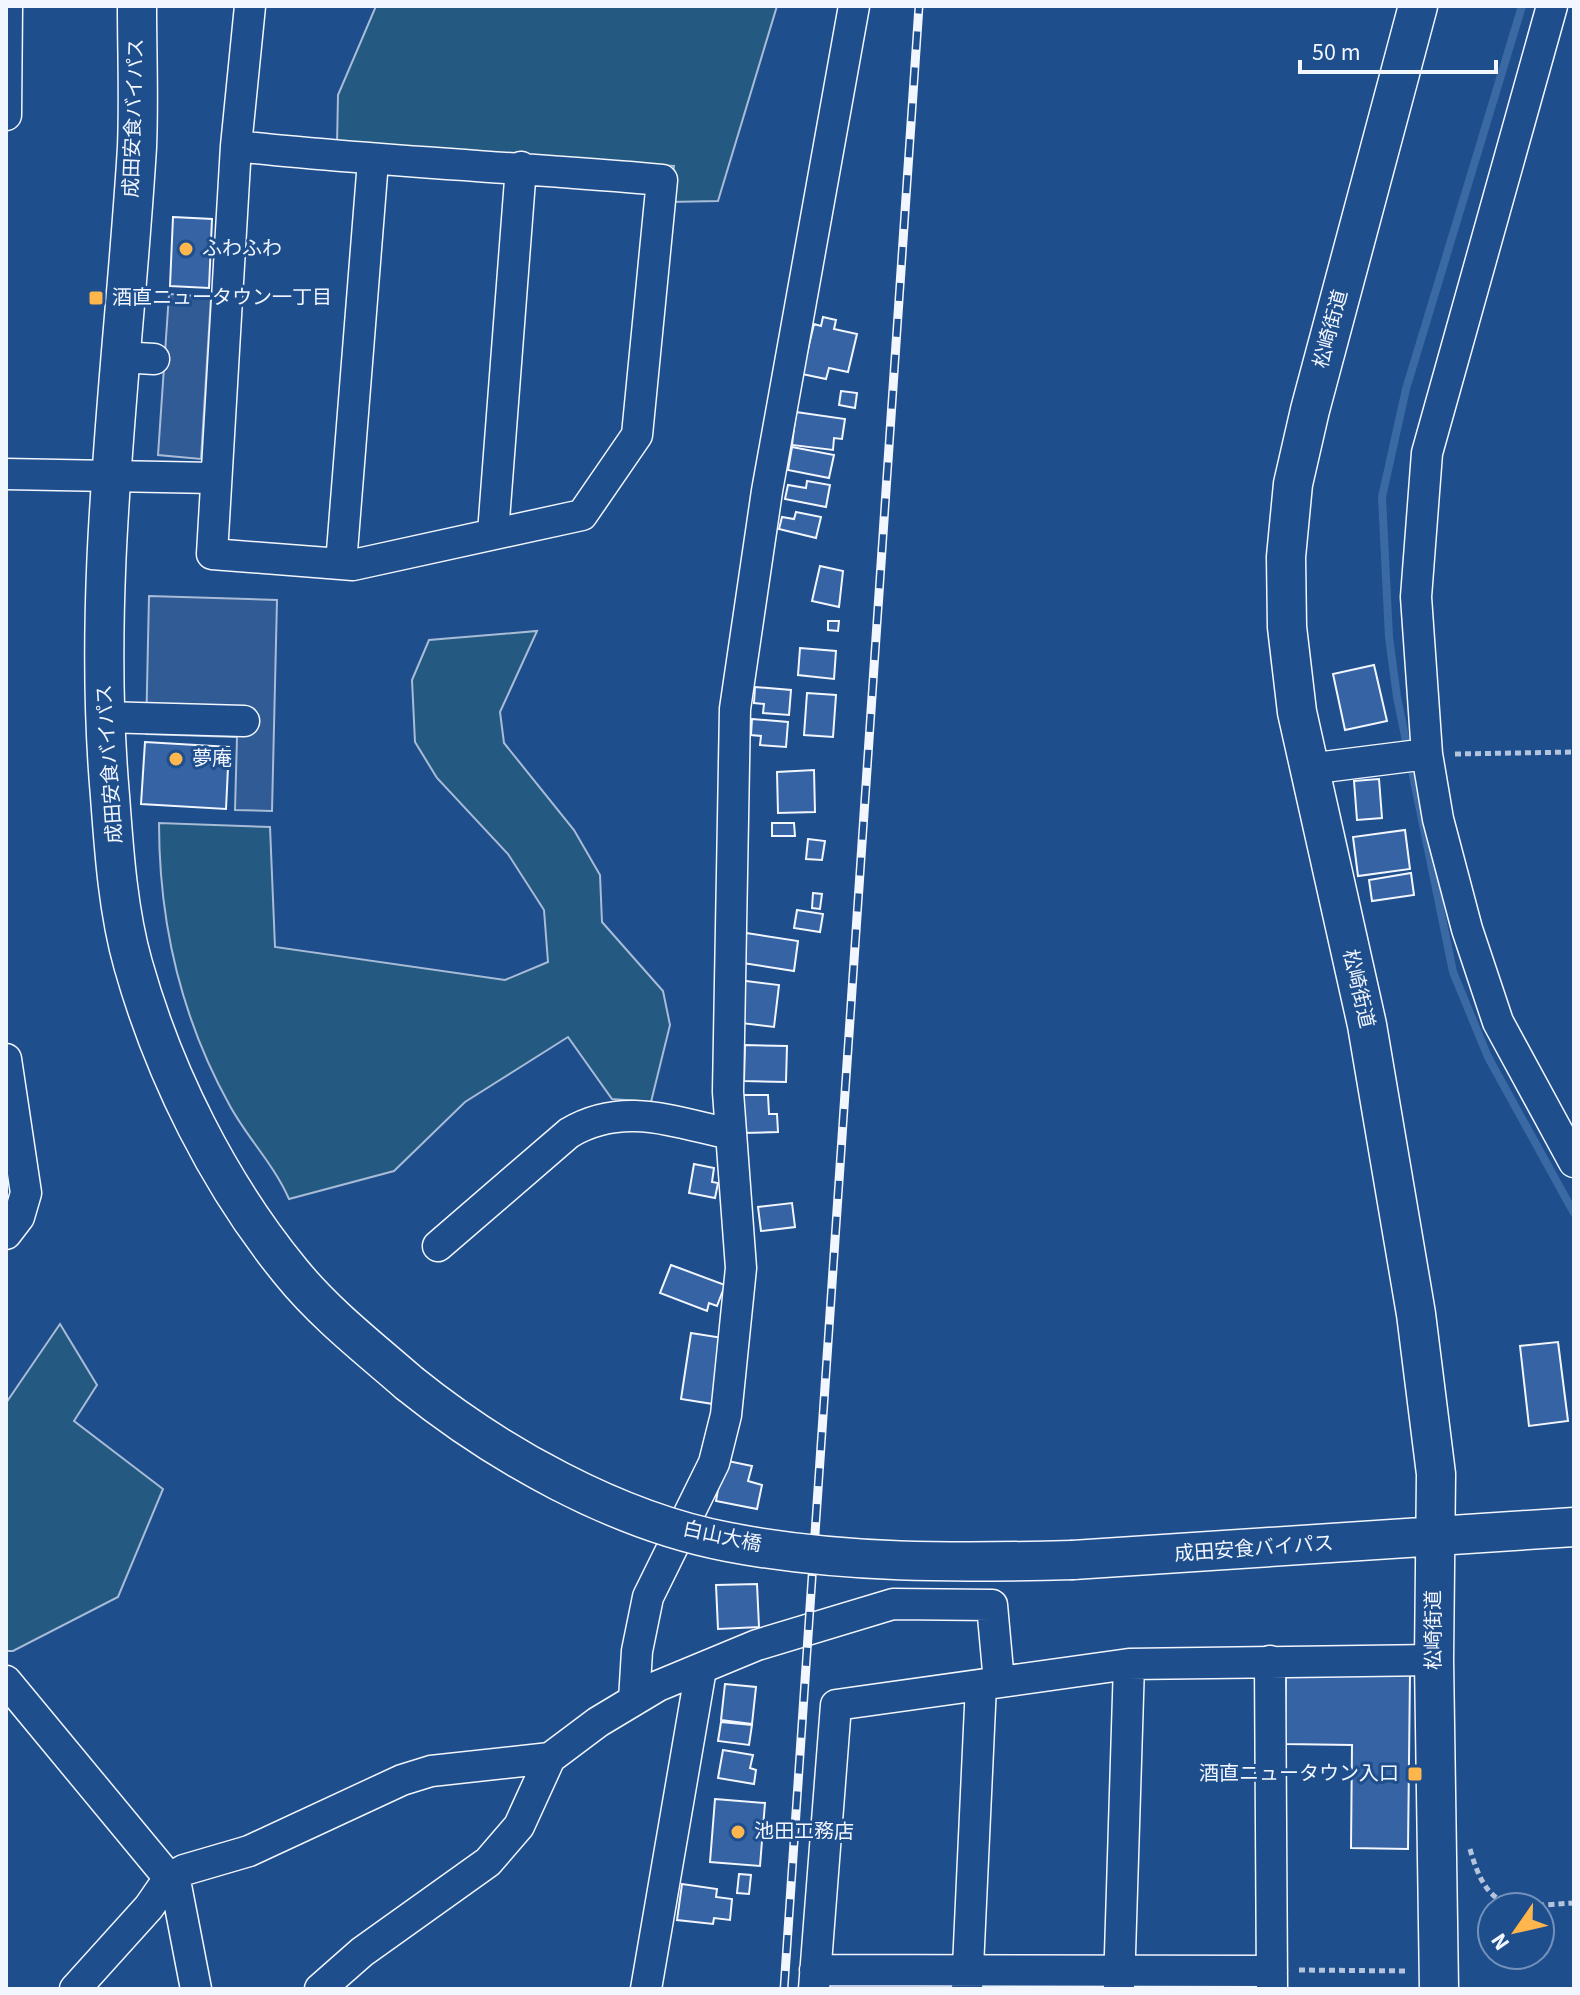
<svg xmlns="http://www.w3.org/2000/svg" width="1580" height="1995" viewBox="0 0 1580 1995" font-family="'Source Sans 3','Noto Sans JP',sans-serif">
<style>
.green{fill:#245a82;stroke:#a8bbd7;stroke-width:2}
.parking{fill:#305b95;stroke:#a8bbd7;stroke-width:2}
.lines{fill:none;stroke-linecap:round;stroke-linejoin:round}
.stream{stroke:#3b69a3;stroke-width:8}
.building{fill:#3563a3;stroke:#f2f6ff;stroke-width:2}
.minor-casing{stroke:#f2f6ff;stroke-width:33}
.major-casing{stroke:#f2f6ff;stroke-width:41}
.path{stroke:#b3c4dc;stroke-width:5;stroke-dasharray:6 4;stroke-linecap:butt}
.minor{stroke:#1f4e8c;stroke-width:30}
.major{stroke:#1f4e8c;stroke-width:38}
.rail-casing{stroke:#f2f6ff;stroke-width:9}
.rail{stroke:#1f4e8c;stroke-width:6;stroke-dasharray:18;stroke-linecap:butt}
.major-bridge-casing{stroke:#f2f6ff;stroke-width:41;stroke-linecap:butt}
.major-bridge{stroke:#1f4e8c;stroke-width:38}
.poi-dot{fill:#ffb74d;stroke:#1f4e8c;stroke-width:3}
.labels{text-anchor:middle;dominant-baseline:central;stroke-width:6;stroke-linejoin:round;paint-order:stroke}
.street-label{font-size:20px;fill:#f2f6ff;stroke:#1f4e8c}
.poi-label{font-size:20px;fill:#f2f6ff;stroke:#1f4e8c;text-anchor:start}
</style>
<rect width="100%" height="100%" fill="#1f4e8c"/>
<path class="green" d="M 376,6 L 777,6 L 718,201 L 669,202 L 674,166 L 337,145 L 338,95 Z
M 537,631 L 500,712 L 504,743 L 574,830 L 600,875 L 602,922 L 663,991 L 670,1025 L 651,1102 L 612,1099 L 568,1037 L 465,1102 L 394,1171 L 289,1199 C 273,1163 248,1139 230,1106 C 181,1018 159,925 159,823 L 270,827 L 275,947 L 505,980 L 548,962 L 544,910 L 508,854 L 437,778 L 415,742 L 412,680 L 429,640 Z
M 60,1324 L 97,1385 L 74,1421 L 163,1489 L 118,1597 L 13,1651 L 6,1651 L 6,1403 Z"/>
<path class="parking" d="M 169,294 L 211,297 L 201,459 L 158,455 Z
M 149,596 L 277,600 L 272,811 L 235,810 L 237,737 L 146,734 Z"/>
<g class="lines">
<path class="stream" d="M 1522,6 L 1406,389 L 1382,497 L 1389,637 L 1397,697 L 1453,972 L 1488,1057 L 1574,1213"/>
</g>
<path class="building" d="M 173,217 L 212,219 L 209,288 L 170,286 Z
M 823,317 L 836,320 L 834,329 L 857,334 L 848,372 L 829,368 L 826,379 L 802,374 L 814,324 L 821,326 Z
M 841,391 L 857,393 L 855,408 L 839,405 Z
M 796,412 L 845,419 L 842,439 L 834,438 L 833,450 L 792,445 Z
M 792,447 L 834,455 L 829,478 L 788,470 Z
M 807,481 L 830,485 L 826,507 L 785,499 L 788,485 L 806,488 Z
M 796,512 L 821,517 L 816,538 L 779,529 L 782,517 L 794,519 Z
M 820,566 L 843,571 L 839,607 L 812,601 Z
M 828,621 L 839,621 L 838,631 L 828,630 Z
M 800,648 L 836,651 L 834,679 L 798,675 Z
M 1374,665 L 1387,721 L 1345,730 L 1333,674 Z
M 755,687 L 791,690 L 789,715 L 763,713 L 764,704 L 754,703 Z
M 807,693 L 836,695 L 833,737 L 804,735 Z
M 752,719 L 788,722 L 786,747 L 760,745 L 761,736 L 751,735 Z
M 145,742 L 229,747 L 226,809 L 141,804 Z
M 814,770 L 815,812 L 778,813 L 777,772 Z
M 1379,779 L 1382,818 L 1357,820 L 1354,781 Z
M 772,823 L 794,823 L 795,836 L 772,836 Z
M 1405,830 L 1410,869 L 1358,876 L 1353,837 Z
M 808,839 L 825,841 L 822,860 L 806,859 Z
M 1411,873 L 1414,895 L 1372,901 L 1369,880 Z
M 813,893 L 822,894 L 820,909 L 812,908 Z
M 797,910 L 823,914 L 820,932 L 794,928 Z
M 740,932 L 798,941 L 794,971 L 736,962 Z
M 738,980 L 779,985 L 774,1027 L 733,1022 Z
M 745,1045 L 787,1046 L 786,1082 L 744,1081 Z
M 742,1095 L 768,1095 L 769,1114 L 777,1114 L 778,1132 L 743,1133 Z
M 694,1164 L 714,1168 L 712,1182 L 718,1183 L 715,1198 L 689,1193 Z
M 792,1203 L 795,1227 L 761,1231 L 758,1207 Z
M 671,1265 L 725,1285 L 717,1306 L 709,1303 L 707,1311 L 660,1293 Z
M 691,1333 L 723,1338 L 713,1404 L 681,1399 Z
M 1558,1342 L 1568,1421 L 1529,1426 L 1520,1346 Z
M 723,1460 L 752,1466 L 748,1481 L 762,1485 L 757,1509 L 716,1501 Z
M 757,1584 L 759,1627 L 718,1629 L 716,1585 Z
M 1286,1671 L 1410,1673 L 1408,1849 L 1351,1848 L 1352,1745 L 1285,1744 Z
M 725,1684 L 756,1687 L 752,1724 L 721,1720 Z
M 721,1722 L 752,1725 L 749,1745 L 718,1741 Z
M 723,1750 L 753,1755 L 750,1768 L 756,1770 L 754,1784 L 718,1778 Z
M 715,1799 L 765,1803 L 760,1866 L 710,1862 Z
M 739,1874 L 751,1875 L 749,1894 L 737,1893 Z
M 682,1884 L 717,1889 L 716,1897 L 732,1899 L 730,1920 L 714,1918 L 713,1924 L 677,1920 Z"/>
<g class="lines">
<g class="minor-casing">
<path id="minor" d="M 1552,6 L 1427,453 L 1416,597 L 1427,754 L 1438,819 L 1467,929 L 1498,1022 L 1574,1162
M 6,115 L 7,6
M 236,146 C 378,162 520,167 662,180 L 637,435 L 582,515 L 353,565 L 212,554 Z
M 236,146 L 250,6
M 120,357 L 154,359
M 6,474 L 214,478
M 493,533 L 521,167
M 341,564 L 373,161
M 103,717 L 244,721
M 1308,769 L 1427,754
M 6,1059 L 26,1193 L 19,1217 L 6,1234
M 438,1246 L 569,1133 C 623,1101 673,1122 731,1134
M 1270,1661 L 1272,1989
M 6,1681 L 169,1878 L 184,1870 L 249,1851 L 402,1780 L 431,1771 L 550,1758 L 598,1722 L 658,1686 L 757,1645 L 893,1604 L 992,1605 L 999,1682
M 634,1700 L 637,1651 L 648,1597 L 714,1463 L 726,1415 L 741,1268 L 728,1092 L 735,709 L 767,491 L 854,6
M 174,1875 L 196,1989
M 815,1970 L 1272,1971
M 1119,1986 L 1129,1664
M 75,1989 L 149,1907 L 169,1878
M 320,1989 L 362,1952 L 488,1862 L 519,1826 L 550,1758
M 646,1989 L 701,1669
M 814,1989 L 836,1705 L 1129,1664 L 1434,1660
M 967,1989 L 981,1685"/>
</g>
<g class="major-casing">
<path id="major" d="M 137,6 C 137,53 139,100 137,147 C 124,363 91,580 110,796 C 114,851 118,911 133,964 C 164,1074 219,1184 291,1272 C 325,1314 369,1348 409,1383
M 1418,6 L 1310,410 L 1293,484 L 1286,557 L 1287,627 L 1297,712 L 1367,1025 L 1416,1314 L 1436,1474 L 1434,1660 L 1439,1989
M 1073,1560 L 1574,1527"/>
</g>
<path class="path" d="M 1455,754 L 1574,752
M 1470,1849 C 1489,1917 1513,1906 1574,1903
M 1299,1970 L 1409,1971"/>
<use href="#minor" class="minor"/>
<use href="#major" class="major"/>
<g class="rail-casing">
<path id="rail" d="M 784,1989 L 919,6"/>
</g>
<use href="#rail" class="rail"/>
<g class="major-bridge-casing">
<path id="major-bridge" d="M 409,1383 C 497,1454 616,1521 728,1542 C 842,1564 957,1563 1073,1560"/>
</g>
<use href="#major-bridge" class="major-bridge"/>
</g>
<g class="poi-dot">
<circle cx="186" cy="249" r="8"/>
<rect x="88" y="290" width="16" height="16" rx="4"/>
<circle cx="176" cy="759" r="8"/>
<rect x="1407" y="1766" width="16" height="16" rx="4"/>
<circle cx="738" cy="1832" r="8"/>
</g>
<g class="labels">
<g class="street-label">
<text transform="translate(134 118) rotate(-88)">成田安食バイパス</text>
<text transform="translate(1331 329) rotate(-75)">松崎街道</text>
<text transform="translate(110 764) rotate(-94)">成田安食バイパス</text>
<text transform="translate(1358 989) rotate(77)">松崎街道</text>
<text transform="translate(722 1537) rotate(12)">白山大橋</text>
<text transform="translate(1254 1549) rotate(-4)">成田安食バイパス</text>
<text transform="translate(1434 1630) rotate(-90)">松崎街道</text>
</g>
<g class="poi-label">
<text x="202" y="249">ふわふわ</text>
<text x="112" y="298">酒直ニュータウン一丁目</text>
<text x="192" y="759">夢庵</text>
<text x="1399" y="1774" text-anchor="end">酒直ニュータウン入口</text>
<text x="754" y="1832">池田工務店</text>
</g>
</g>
<rect width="1580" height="1995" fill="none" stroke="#f2f6ff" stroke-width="16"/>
<g transform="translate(1516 1931) rotate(236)"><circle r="38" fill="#1f4e8c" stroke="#7391ba" stroke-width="2"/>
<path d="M0-6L14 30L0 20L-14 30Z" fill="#ffb74d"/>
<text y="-12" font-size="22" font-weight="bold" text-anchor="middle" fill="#f2f6ff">N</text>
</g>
<path d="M1300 60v12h196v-12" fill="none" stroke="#f2f6ff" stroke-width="4"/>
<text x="1312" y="60" font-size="24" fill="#f2f6ff" stroke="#1f4e8c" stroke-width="6" paint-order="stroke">50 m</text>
</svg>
